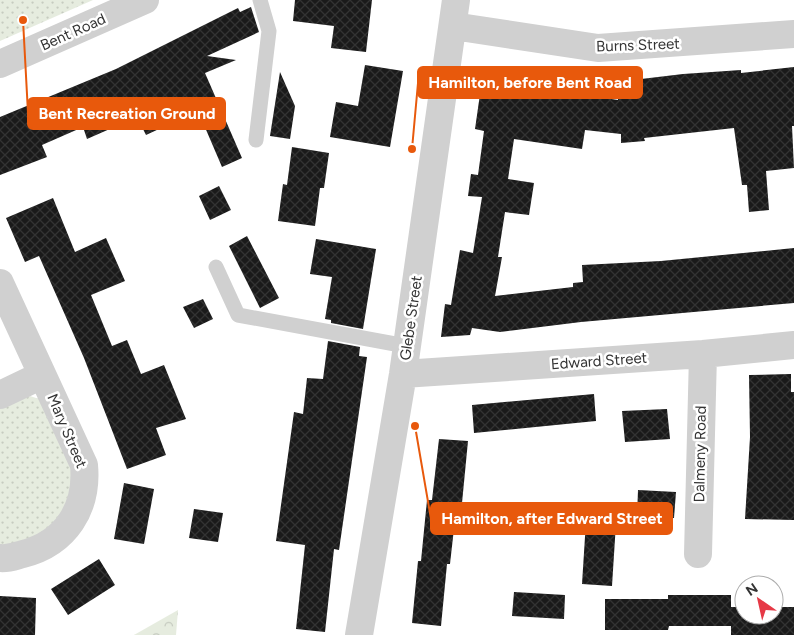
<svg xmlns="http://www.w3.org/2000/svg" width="794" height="635" viewBox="0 0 794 635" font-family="Figtree,sans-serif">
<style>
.grass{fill:url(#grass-dots)}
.forest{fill:url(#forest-crowns)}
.building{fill:url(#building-cross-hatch)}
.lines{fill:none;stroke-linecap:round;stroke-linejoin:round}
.service{stroke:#d0d0d0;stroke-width:15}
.minor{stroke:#d0d0d0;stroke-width:28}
.tertiary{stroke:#d0d0d0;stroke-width:28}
.labels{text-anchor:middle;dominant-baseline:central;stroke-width:5;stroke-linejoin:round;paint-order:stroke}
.street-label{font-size:15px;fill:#333;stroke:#fff}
.leader{fill:none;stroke:#e8590c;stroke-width:2}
.callout-dot{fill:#e8590c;stroke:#fff;stroke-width:2}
.callout{fill:#e8590c;stroke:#e8590c;stroke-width:2}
.callout-label{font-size:16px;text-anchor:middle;font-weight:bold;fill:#fff}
</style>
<defs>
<pattern id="grass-dots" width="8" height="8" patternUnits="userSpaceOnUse" patternTransform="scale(1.25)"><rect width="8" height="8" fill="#e6ecdf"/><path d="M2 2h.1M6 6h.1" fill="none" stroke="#c6cbc0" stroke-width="1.8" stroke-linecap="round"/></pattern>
<pattern id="forest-crowns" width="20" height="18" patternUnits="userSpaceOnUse" patternTransform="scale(1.25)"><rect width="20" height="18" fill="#e6ecdf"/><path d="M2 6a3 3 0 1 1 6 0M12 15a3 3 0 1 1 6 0" fill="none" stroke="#c6cbc0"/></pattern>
<pattern id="building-cross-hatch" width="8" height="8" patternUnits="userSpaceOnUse" patternTransform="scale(1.25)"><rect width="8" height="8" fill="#1a1a1a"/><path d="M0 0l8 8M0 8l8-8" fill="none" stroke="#333"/></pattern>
</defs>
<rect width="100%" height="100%" fill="#fff"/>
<path class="grass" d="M 0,0 L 93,0 L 0,41 Z
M 30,396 L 39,399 L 71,461 L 74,479 L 63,513 L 42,537 L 0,547 L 0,407 Z"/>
<path class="forest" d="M 178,610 L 176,635 L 134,635 Z"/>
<path class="building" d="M 295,0 L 372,0 L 366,52 L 331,48 L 334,26 L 293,21 Z
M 251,7 L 259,32 L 207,56 L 236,60 L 205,73 L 242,158 L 222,167 L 198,111 L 146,135 L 137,117 L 87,139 L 83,127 L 42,145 L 47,157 L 0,175 L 0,117 L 116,69 L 238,8 L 240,12 Z
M 365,65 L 403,71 L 390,147 L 330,137 L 336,102 L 358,106 Z
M 794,67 L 794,126 L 792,126 L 794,168 L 766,171 L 769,210 L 749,212 L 747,185 L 742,185 L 734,128 L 644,138 L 645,141 L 621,143 L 621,134 L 585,130 L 582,149 L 514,139 L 508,179 L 534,183 L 529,215 L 505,212 L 498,257 L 502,257 L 495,296 L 573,287 L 573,283 L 583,282 L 582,265 L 661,261 L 794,248 L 794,303 L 581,322 L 500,332 L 472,328 L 470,335 L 441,337 L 445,304 L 451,305 L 460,250 L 473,253 L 482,197 L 468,196 L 471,174 L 478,175 L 484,131 L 475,129 L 482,80 L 501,83 L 500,90 L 551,97 L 552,90 L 618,100 L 616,82 L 683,74 L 741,70 L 741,73 Z
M 280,72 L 295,106 L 290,139 L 270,136 Z
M 292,147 L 329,153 L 324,188 L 320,188 L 315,226 L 278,221 L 283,184 L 287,185 Z
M 219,186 L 231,210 L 210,220 L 199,196 Z
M 53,198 L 75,252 L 106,238 L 125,281 L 91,295 L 112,346 L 127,340 L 141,374 L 164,365 L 186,419 L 156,428 L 166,455 L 127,469 L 84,358 L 39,256 L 25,262 L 6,218 Z
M 247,236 L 279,298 L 260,308 L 229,246 Z
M 316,239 L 376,249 L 363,329 L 331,323 L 331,320 L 325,319 L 332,277 L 310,274 Z
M 203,299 L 213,319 L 194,328 L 183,307 Z
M 328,341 L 360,347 L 359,356 L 367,357 L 339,550 L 334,549 L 325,632 L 296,629 L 305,545 L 276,541 L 294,412 L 303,414 L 307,378 L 323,379 Z
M 791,374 L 791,392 L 794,392 L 794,520 L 745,519 L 750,437 L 749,375 Z
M 594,394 L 596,421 L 474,433 L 472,405 Z
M 667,409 L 670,439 L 625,442 L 622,411 Z
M 439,439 L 468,441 L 462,503 L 457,502 L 450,564 L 447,564 L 441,626 L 412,623 L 418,561 L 421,561 L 427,500 L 432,500 Z
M 124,483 L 154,489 L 144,544 L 114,539 Z
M 638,490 L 676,492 L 674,518 L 637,517 Z
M 194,509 L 223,513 L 218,542 L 189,538 Z
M 586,521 L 616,523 L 612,586 L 582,584 Z
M 99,559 L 115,585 L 68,615 L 51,589 Z
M 514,592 L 565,595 L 564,619 L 512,616 Z
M 668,595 L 731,595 L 731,607 L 744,607 L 744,615 L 774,615 L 774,607 L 794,607 L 794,635 L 731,635 L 731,626 L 669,626 L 668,630 L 605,630 L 605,599 L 668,599 Z
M 0,596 L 36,598 L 35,635 L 0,635 Z"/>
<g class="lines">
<path class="service" d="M 256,140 L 269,31 L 260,0
M 216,267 L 238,315 L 406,346"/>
<path class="minor" d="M 453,26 L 598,48 L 794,34
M 0,283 L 84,465 C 88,508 66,543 23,554 C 15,556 8,559 0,558
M 403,374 L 703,354 L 794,345
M 0,395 L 42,375
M 698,554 L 703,354
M 359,635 L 403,374 L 456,0"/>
<path class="tertiary" d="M 0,64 L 145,0"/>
</g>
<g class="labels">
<g class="street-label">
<text transform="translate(73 32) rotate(-24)">Bent Road</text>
<text transform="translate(638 45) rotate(-2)">Burns Street</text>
<text transform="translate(411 318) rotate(-82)">Glebe Street</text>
<text transform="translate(599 361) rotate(-4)">Edward Street</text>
<text transform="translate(67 431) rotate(67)">Mary Street</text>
<text transform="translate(700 454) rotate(-89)">Dalmeny Road</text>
</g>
</g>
<path class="leader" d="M412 149L418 83M23 20L28 113M415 426L431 519"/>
<g class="callout-dot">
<circle cx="412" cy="149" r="5"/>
<circle cx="23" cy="20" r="5"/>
<circle cx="415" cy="426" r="5"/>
</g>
<g class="callout">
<rect x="418" y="67" width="224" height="31" rx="5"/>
<rect x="28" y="98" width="197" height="31" rx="5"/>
<rect x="431" y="503" width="241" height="31" rx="5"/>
</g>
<g class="callout-label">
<text x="530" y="88">Hamilton, before Bent Road</text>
<text x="127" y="119">Bent Recreation Ground</text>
<text x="552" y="524">Hamilton, after Edward Street</text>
</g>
<g transform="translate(759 600) rotate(326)"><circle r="24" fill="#ffffff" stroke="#adadad"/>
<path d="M0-4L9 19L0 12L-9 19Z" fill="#e63946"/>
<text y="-8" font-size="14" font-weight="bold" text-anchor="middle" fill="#333333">N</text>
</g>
</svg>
